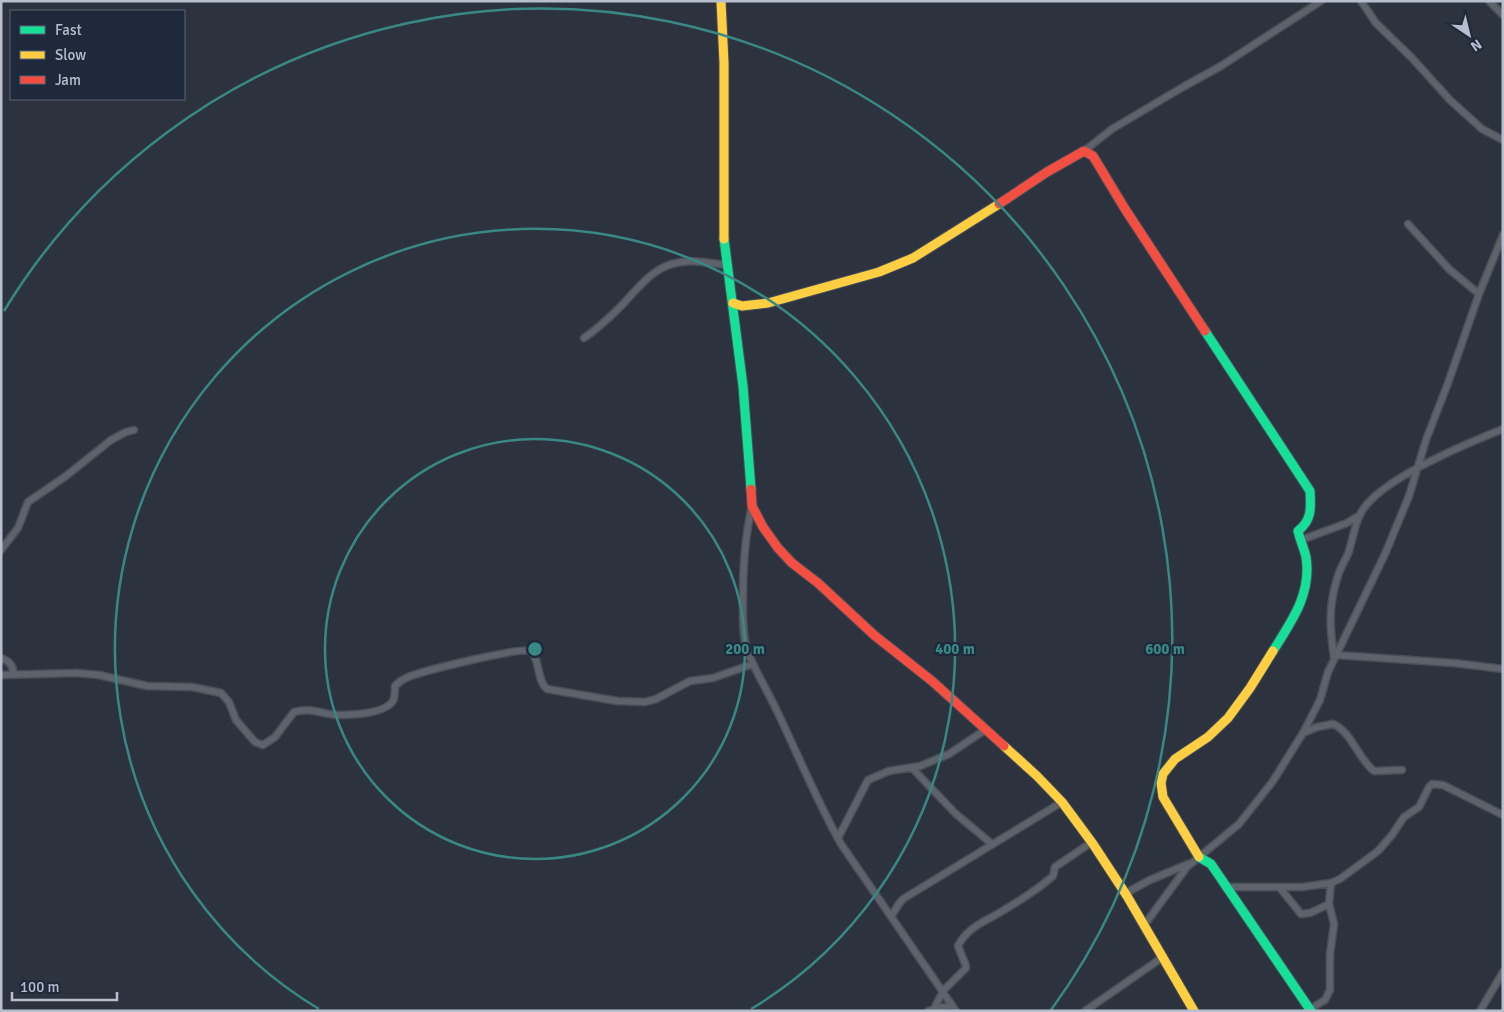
<svg xmlns="http://www.w3.org/2000/svg" width="1504" height="1012" viewBox="0 0 1504 1012" font-family="Signika,sans-serif">
<style>
.lines{fill:none;stroke-linecap:round;stroke-linejoin:round}
.street-casing{stroke:#494e57;stroke-width:9}
.fast-casing{stroke:#494e57;stroke-width:11}
.slow-casing{stroke:#494e57;stroke-width:11}
.jam-casing{stroke:#494e57;stroke-width:11}
.street{stroke:#5d626b;stroke-width:6}
.fast{stroke:#16e098;stroke-width:9}
.slow{stroke:#ffcf43;stroke-width:9}
.jam{stroke:#f24e42;stroke-width:9}
.ring{fill:none;stroke:#398886;stroke-width:2.5}
.centre{fill:#398886;stroke:#1e293b;stroke-width:2.5}
.ring-label{font-size:15px;text-anchor:middle;font-weight:bold;fill:#398886;stroke:#1e293b;stroke-width:4.5;stroke-linejoin:round;paint-order:stroke}
</style>
<rect width="100%" height="100%" fill="#2c333e"/>
<g class="lines">
<g class="street-casing">
<path id="street" d="M 1361,1 L 1376,23 L 1412,58 L 1450,100 L 1482,129 L 1503,140
M 1489,1 L 1503,15
M 1084,151 L 1112,129 L 1183,87 L 1221,66 L 1321,1
M 1408,224 L 1449,269 L 1479,294
M 584,338 C 597,329 608,319 619,308 C 636,291 651,268 676,263 C 692,259 710,263 726,265
M 752,506 C 745,536 743,566 743,596 C 743,613 742,630 746,646 C 753,669 767,689 777,711 C 798,755 817,801 841,844 L 956,1011
M 1301,540 L 1347,523 L 1360,515
M 1,550 L 18,528 L 28,502 L 66,476 L 111,440 L 126,432 L 134,430
M 1336,655 L 1454,663 L 1503,669
M 1,658 C 10,661 13,666 14,675
M 1334,658 C 1330,628 1328,608 1337,579 C 1339,570 1344,562 1348,554 C 1353,540 1354,524 1362,511 C 1381,479 1468,443 1503,429
M 1,675 L 76,673 L 99,675 L 147,686 L 192,687 L 221,693 L 229,702 L 236,720 L 255,742 L 263,745 L 275,737 L 294,712 C 311,707 320,714 337,715 C 351,715 384,714 393,701 C 395,697 395,691 395,686 C 399,682 403,679 408,677 C 423,671 519,647 530,651 C 540,656 536,680 547,689 L 617,701 L 645,702 L 656,699 L 690,681 L 713,678 L 753,664
M 1303,733 L 1317,727 L 1333,724 C 1352,732 1358,759 1374,771 L 1402,770
M 912,768 L 956,814 L 992,844
M 838,838 L 868,780 L 889,771 L 920,766 L 949,754 L 985,730
M 1226,887 L 1302,887 L 1331,883 L 1340,879 L 1378,851 L 1392,835 L 1404,817 L 1419,807 L 1429,787 L 1432,784 L 1443,785 L 1503,815
M 1280,888 L 1301,914 L 1310,913 L 1329,904
M 1126,893 L 1150,880 L 1188,864
M 891,917 L 898,905 L 903,899 L 1062,802
M 1145,924 L 1187,867 L 1239,824 L 1273,781 L 1303,733 L 1320,700 L 1328,672 L 1385,554 L 1409,496 L 1426,440 L 1448,383 L 1479,294 L 1503,235
M 934,1009 L 943,991 L 966,968 L 966,966 L 958,946 C 968,926 987,921 1004,910 C 1021,900 1038,889 1053,876 L 1055,867 L 1092,842
M 1310,1009 L 1325,1000 L 1330,990 L 1330,954 L 1334,924 L 1329,904 L 1331,883
M 928,1011 L 952,1005
M 1085,1011 L 1163,957
M 1480,1011 L 1503,972"/>
</g>
<g class="fast-casing">
<path id="fast" d="M 724,239 L 743,386 L 751,489
M 1205,331 L 1310,491 C 1311,508 1312,520 1298,531 C 1300,540 1304,548 1306,557 C 1312,594 1291,622 1273,651
M 1199,857 L 1211,864 L 1311,1011"/>
</g>
<g class="slow-casing">
<path id="slow" d="M 721,1 L 724,63 L 724,239
M 733,303 L 742,306 L 768,303 L 879,272 L 913,258 L 999,204
M 1004,746 L 1037,776 L 1062,802 L 1093,844 L 1127,896 L 1194,1011
M 1199,857 L 1163,797 L 1161,783 L 1163,774 L 1175,759 L 1208,737 L 1228,718 L 1250,688 L 1273,651"/>
</g>
<g class="jam-casing">
<path id="jam" d="M 999,204 L 1047,172 L 1084,151 L 1093,156 L 1125,209 L 1205,331
M 751,489 L 752,506 L 763,527 L 778,548 L 792,563 L 818,583 L 874,635 L 932,681 L 1004,746"/>
</g>
<use href="#street" class="street"/>
<use href="#fast" class="fast"/>
<use href="#slow" class="slow"/>
<use href="#jam" class="jam"/>
</g>
<g class="ring">
<circle cx="535" cy="649" r="210"/>
<path d="M319 1009A420 420 0 1 1 751 1009"/>
<path d="M4 311A630 630 0 1 1 1051 1010"/>
</g>
<circle cx="535" cy="649" r="8" class="centre"/>
<g class="ring-label">
<text x="745" y="654">200 m</text>
<text x="955" y="654">400 m</text>
<text x="1165" y="654">600 m</text>
</g>
<rect width="1504" height="1012" fill="none" stroke="#b7bfce" stroke-width="5"/>
<rect x="10" y="10" width="175" height="90" fill="#1e293b" stroke="#5b6576"/>
<rect x="20" y="26" width="25" height="8" fill="#16e098" stroke="#5b6576"/>
<text x="55" y="35" font-size="15" fill="#b7bfce">Fast</text>
<rect x="20" y="51" width="25" height="8" fill="#ffcf43" stroke="#5b6576"/>
<text x="55" y="60" font-size="15" fill="#b7bfce">Slow</text>
<rect x="20" y="76" width="25" height="8" fill="#f24e42" stroke="#5b6576"/>
<text x="55" y="85" font-size="15" fill="#b7bfce">Jam</text>
<g transform="translate(1469 35) rotate(145)" stroke="#1e293b" stroke-width="4" paint-order="stroke">
<path d="M0-4L9 19L0 12L-9 19Z" fill="#b7bfce"/>
<text y="-8" font-size="14" font-weight="bold" text-anchor="middle" fill="#b7bfce">N</text>
</g>
<path d="M12 992v8h105v-8" fill="none" stroke="#b7bfce" stroke-width="2.5"/>
<text x="20" y="992" font-size="15" fill="#b7bfce" stroke="#1e293b" stroke-width="4" paint-order="stroke">100 m</text>
</svg>
